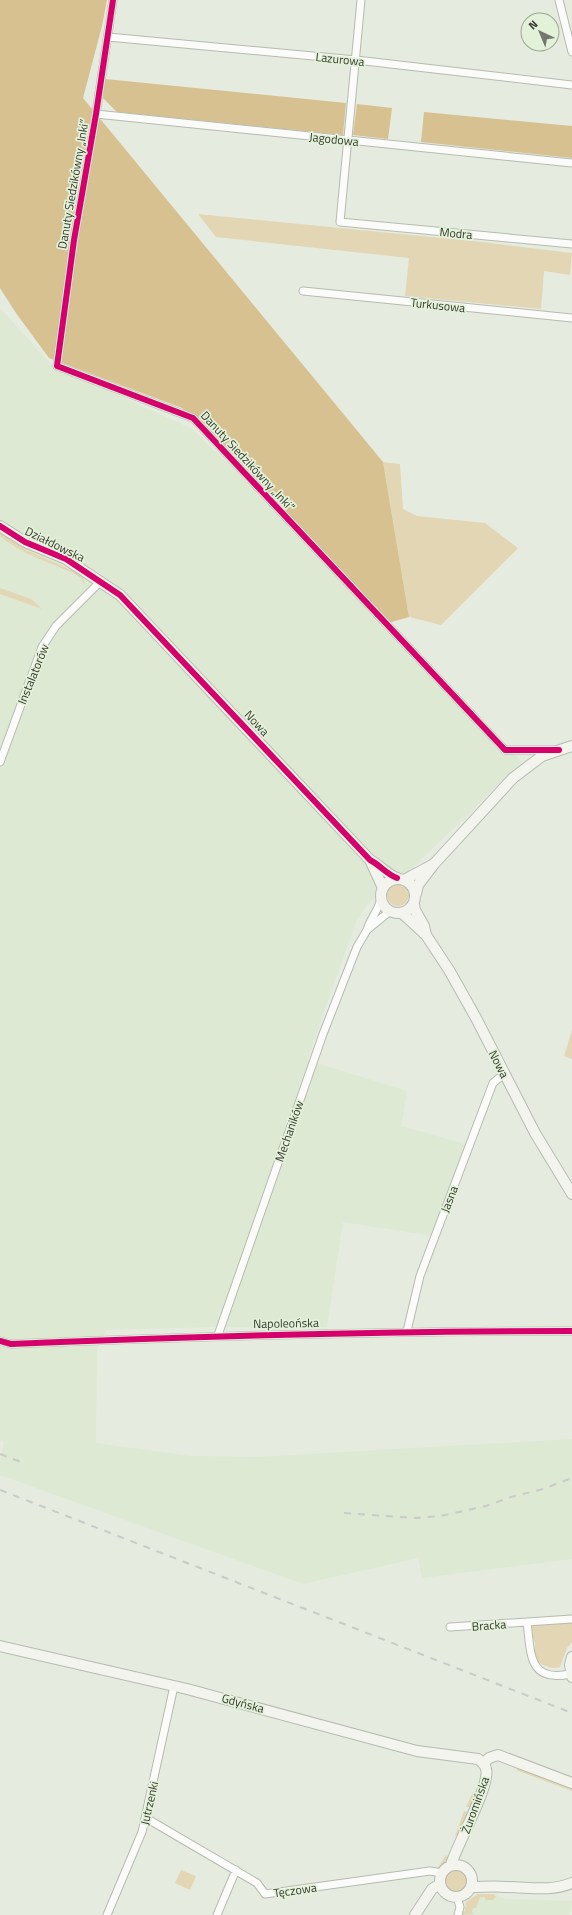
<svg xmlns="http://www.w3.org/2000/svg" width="572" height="1915" viewBox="0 0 572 1915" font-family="'Titillium Web',sans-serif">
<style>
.built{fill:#dde9d2}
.green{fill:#e3d6b4}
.forest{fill:#d7c190}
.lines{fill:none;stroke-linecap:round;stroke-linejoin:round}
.street-casing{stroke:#b6bbb1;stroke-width:9}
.secondary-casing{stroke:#b6bbb1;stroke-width:12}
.street{stroke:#fbfcfa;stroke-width:7}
.secondary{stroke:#f3f4ed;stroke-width:10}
.rail{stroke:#cacbc8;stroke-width:2;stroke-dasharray:7 7;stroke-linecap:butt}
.cycleway-casing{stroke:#e4f1d9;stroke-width:8}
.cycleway{stroke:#d6006c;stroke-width:6}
.labels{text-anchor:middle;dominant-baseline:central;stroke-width:3.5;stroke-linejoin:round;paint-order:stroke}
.street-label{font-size:12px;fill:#363a31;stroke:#e4f1d9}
</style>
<rect width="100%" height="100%" fill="#e5ebdf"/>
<path class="built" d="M 0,308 L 52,365 L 192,429 L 259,492 L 522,762 L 403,877 L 368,903 L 356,922 L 307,1060 L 407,1091 L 401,1126 L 465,1144 L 434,1236 L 343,1222 L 327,1327 L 212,1327 L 106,1330 L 97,1349 L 96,1443 L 190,1456 L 259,1457 L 572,1439 L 572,1559 L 422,1578 L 418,1558 L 303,1584 L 0,1475 L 0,1463 L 4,1442 L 0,1440 Z
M 478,1894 L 494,1894 L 506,1899 L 572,1901 L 572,1904 L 569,1915 L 462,1915 L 463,1911 L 465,1911 L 466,1902 Z"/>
<path class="green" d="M 198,214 L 482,242 L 572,253 L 570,275 L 544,271 L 541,309 L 405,296 L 409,258 L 216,237 Z
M 383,462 L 400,464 L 403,509 L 417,516 L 485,523 L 518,548 L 441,625 L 409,617 Z
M 0,530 L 26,550 L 78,573 L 83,578 L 85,586 L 81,578 L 73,573 C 47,561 23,555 0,536 Z
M 0,588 L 31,599 L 42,609 L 0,594 Z
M387 895a11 11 0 1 1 22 0a11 11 0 1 1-22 0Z
M 572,1030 L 572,1059 L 564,1056 Z
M 572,1621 L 572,1642 L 567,1648 L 560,1667 C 552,1670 541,1665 535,1659 L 535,1643 L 531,1631 L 532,1626 L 535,1624 Z
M 517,1768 L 572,1788 L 572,1791 L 516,1770 Z
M 473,1792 L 475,1794 L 471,1807 L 466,1807 Z
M 464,1811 L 469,1813 L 459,1835 L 455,1836 Z
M 446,1855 L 449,1858 L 447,1863 L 440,1869 L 437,1869 Z
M 181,1870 L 196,1876 L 190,1890 L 175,1883 Z
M445 1881a11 11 0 1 1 22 0a11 11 0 1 1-22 0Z
M 478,1894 L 494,1894 L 496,1897 L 493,1900 L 485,1900 L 485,1897 L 480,1897 L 476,1908 L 473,1908 L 472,1912 L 474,1914 L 462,1915 L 463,1911 L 465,1911 L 466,1902 Z"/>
<path class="forest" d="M 0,0 L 107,0 L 102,26 L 83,98 L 383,462 L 409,617 L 388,623 L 259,492 L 182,408 L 49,358 L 16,313 L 0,288 Z
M 105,79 L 346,103 L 343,135 L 117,112 L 102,97 Z
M 357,104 L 392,108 L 388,139 L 353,135 Z
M 424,112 L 572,126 L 572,158 L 421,142 Z"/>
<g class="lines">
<g class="street-casing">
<path id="street" d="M 113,0 L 96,114 L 74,240 L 57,366 L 193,418 L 505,750 L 553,750
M 361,0 L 340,222 L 572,244
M 559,0 L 572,52
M 108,37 L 356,60 L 572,85
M 96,114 L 572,163
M 303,291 L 572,318
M 0,762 L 42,647 L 56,626 L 101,581
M 367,930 C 370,919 378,911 381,899
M 407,1331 L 420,1276 L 493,1083 L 504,1074
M 218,1335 L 323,1034 L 357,947 L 367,930 L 390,911
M 0,1341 L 11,1344 C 198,1336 385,1331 572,1331
M 527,1622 C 531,1653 528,1683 570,1674
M 450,1627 L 572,1619
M 146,1818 L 257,1883 L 265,1894 L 430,1871 L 442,1873
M 457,1897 L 460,1907 L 458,1915
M 107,1915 L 142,1832 L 174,1686
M 217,1915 L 236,1870"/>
</g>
<g class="secondary-casing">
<path id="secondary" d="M 0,526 L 25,542 L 66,559 L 120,595 L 370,860 C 380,865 386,874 397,878
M 370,860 L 383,888
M381 896a17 17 0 1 1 34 0a17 17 0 1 1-34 0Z
M 406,879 L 434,864
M 416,894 L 418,885 L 434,864 L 513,778 L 542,756 L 572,746
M 414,904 L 415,910 L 424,926 L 426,935 L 449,970 L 476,1018 L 535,1133 L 572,1194
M 402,913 L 426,935
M 0,1646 L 187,1689 L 417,1751 L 478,1759 C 482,1762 485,1764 486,1769 C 491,1785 456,1846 451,1865
M 572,1657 L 570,1665 L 572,1677
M 484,1763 L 489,1758 L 498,1755 L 572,1783
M440 1881a16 16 0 1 1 32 0a16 16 0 1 1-32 0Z
M 471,1887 C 483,1887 495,1886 506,1887 C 529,1887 550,1892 572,1883
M 415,1915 L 432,1889 L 440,1884"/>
</g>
<use href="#street" class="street"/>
<use href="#secondary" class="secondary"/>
<path class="rail" d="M 0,1454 L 26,1464
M 0,1490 L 572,1713
M 344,1513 L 416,1518 L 441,1516 L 486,1506 L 511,1497 L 543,1489 L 572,1478"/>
<g class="cycleway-casing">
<path id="cycleway" d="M 113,0 L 96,114 L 74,240 L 57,366 L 193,418 L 505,750 L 559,750
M 0,526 L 25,542 L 66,559 L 120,595 L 370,860 C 380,865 386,874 397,878
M 0,1341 L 11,1344 C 198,1336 385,1331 572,1331"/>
</g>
<use href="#cycleway" class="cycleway"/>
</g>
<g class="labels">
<g class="street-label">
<text transform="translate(340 59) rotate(6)">Lazurowa</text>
<text transform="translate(334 139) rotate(6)">Jagodowa</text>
<text transform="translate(73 184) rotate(-80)">Danuty Siedzikówny „Inki”</text>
<text transform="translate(456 233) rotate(5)">Modra</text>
<text transform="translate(438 305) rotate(6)">Turkusowa</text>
<text transform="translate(248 461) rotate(47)">Danuty Siedzikówny „Inki”</text>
<text transform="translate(55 544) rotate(26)">Działdowska</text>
<text transform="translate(33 674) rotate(-68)">Instalatorów</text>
<text transform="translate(257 723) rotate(47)">Nowa</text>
<text transform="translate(499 1064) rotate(63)">Nowa</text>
<text transform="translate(289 1131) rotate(-71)">Mechaników</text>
<text transform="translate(449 1199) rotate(-69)">Jasna</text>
<text transform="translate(286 1323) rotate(-1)">Napoleońska</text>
<text transform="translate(489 1625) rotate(-4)">Bracka</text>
<text transform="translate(243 1703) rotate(15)">Gdyńska</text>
<text transform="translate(149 1803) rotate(-77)">Jutrzenki</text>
<text transform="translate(475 1805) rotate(-70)">Żuromińska</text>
<text transform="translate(295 1890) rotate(-8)">Tęczowa</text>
</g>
</g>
<g transform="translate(540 32) rotate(316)"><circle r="19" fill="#e4f1d9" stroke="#9ea896"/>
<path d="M0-3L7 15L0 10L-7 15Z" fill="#73786e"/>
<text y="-6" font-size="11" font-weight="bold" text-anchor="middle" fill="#363a31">N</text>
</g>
</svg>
